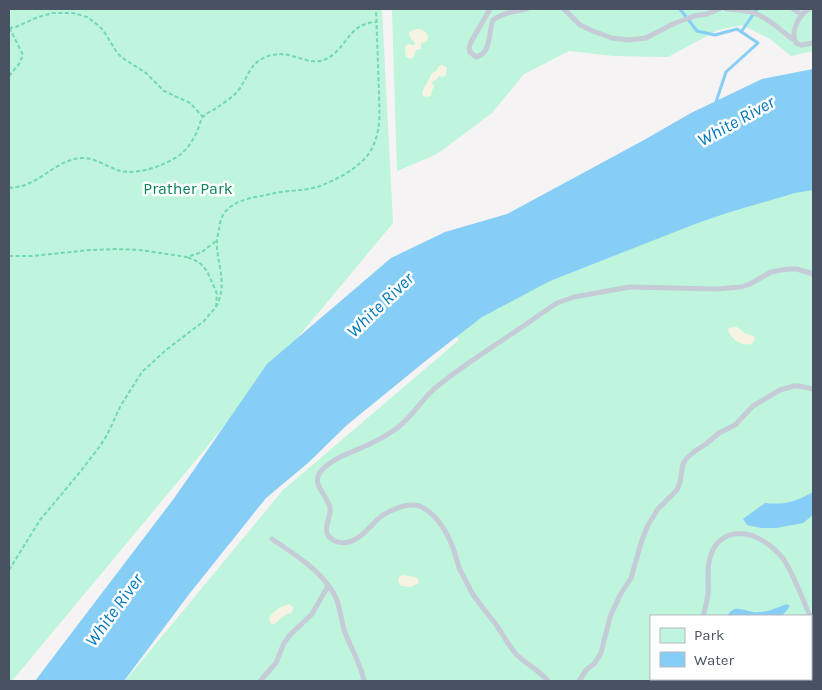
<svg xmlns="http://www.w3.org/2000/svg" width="822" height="690" viewBox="0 0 822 690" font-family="Karla,sans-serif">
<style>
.green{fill:#bef5dc;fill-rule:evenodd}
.sand{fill:#f6f3e3}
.water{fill:#87cef7}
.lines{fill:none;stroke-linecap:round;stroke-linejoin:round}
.stream{stroke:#87cef7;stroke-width:3}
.path{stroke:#71d8b6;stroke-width:2;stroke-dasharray:4 2.5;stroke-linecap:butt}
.lane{stroke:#c5ccd8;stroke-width:5}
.labels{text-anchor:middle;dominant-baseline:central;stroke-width:5;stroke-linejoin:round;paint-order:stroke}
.park-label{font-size:16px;fill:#0c835b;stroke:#fff}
.water-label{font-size:18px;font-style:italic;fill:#0078be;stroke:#fff}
</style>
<rect width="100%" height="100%" fill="#f5f3f3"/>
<path class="green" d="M 9,9 L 382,9 L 393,223 L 12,681 L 9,681 Z
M 392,9 L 813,9 L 813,51 L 791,56 L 770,39 L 742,25 L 718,30 L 668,57 L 614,56 L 569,51 L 524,74 L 492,113 L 437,154 L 397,171 Z
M 813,126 L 813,681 L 125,681 L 283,490 L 459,340 L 445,322 ZM 651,616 L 811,616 L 811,679 L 651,679 Z"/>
<path class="sand" d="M 417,29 C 424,29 432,35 426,42 L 421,43 L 421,49 L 416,50 L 414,56 L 411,59 L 406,57 L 405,47 L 408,44 L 414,45 L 415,44 L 414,41 C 410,39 409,37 409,32 Z
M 442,65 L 447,67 L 446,75 L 443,77 L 439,76 L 436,80 L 433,81 L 432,83 L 434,87 L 432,90 L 431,96 L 427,97 L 423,96 L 422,92 C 425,85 429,80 432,73 L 436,71 L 439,66 Z
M 735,327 L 737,327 L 746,334 L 754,336 L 755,339 L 753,343 C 742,348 732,340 728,330 L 729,328 Z
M 403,575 L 415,577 L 418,579 L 419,583 L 411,587 L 401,586 C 398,583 398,580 400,576 Z
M 289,604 L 293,607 C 293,616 289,612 284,616 C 280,618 278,621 275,624 L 271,624 L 269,618 C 273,611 281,606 289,604 Z"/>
<path class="water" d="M 813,69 L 813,190 L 795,193 L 727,213 L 695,224 L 550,281 L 482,317 L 428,359 L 347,425 L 308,463 L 266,498 L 190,593 L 124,681 L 35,681 L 175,497 L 267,364 L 391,258 L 445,232 L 507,214 L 644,140 L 691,113 L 762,79 Z
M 813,492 L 813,515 L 803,523 L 776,528 L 761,528 L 747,525 L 743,519 L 765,503 C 785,505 795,502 813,492 Z
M 787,604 L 790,606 L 782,616 L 727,616 C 736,601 747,614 759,612 C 769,612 778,607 787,604 Z"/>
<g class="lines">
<path class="stream" d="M 680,9 L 697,31 L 715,35 L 737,29 L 758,43 L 726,72 L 715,105
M 741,32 L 757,9"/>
<path class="path" d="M 9,28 L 16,27 L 38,17 L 53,13 L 73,13 L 87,17 L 99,26 L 103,30 L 116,51 L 121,57 L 146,73 L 164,91 L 190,103 L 203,117
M 9,76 L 19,64 L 23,55 L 10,29
M 9,188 C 15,187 22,187 27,184 C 46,177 60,159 82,158 C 95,158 106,166 117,170 C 135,176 160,167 175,158 C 186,152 192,142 197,132 C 199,127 200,122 202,118 C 205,114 211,111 215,109 C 222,104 230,99 236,93 C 246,83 248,67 260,60 C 287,43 306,69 326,59 C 348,48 347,24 376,22
M 9,256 L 32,256 L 90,250 L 116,249 L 140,250 L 187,257 L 202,252 L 216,241
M 216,307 C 227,287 219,269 217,248 C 216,241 218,235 219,229 C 220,223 221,216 226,211 C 237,198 259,197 275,193 C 290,190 306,191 320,186 C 338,179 359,168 370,152 C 375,144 378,133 379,123 C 380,113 379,103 379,93 C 378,65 377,37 376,9
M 9,570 L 40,520 L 80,472 L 100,446 L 107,435 L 121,405 L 142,372 L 166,350 L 204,321 L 216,307 L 217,294 L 215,289 L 207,271 L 199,262 L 187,257"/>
<path class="lane" d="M 490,9 L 471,42 L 469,48 L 470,52 L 476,57 C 492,53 488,32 493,20 C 503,13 515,11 527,9
M 564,9 L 580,25 L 593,31 L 612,38 L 629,40 L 646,38 L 673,24 L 694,16 L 707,14 L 719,9
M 726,9 C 745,10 756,11 772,23 C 779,28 786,35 794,40
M 793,9 L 802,15
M 809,9 C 799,15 790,31 796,43 L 801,45 L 813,43
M 272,539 C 292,553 313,565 328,585 C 331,589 334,593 336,598 C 341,610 341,623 346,635 C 352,650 361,665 364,681
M 703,616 C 705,609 707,601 708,594 C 709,580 706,565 712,552 C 716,542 725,535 735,534 C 753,531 774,546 784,560 C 795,577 802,598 810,616
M 260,681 L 276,663 L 284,643 L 290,635 L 312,614 L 328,586
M 548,681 C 538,669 527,665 516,654 C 509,646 503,635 497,626 C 489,615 480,605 472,593 C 468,585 464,577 460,570 C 457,563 456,555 453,548 C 448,535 439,519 428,511 C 424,508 419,505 414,505 C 404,504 386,512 379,518 C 368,528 354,549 335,541 C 318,533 332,518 330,508 C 328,495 309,484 322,470 C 332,459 347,454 361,448 C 373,443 386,436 397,428 C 411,418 420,402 433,390 C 457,369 484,353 510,335 C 526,325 541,313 557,303 L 574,297 L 630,287 L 716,289 L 741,287 L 750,284 L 771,272 L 788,269 L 797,269 L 813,274
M 579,681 L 587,669 L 594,664 L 601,653 L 610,617 L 620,595 L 631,578 L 642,540 L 648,525 L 658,509 L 677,490 L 680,482 L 683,464 L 686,459 L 695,451 L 706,444 L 719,433 L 735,425 L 753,406 L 780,390 L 794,386 L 799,386 L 813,389
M 686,681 L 687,679"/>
</g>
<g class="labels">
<g class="park-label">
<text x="188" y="188">Prather Park</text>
</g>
<g class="water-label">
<text transform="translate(736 121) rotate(-29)">White River</text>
<text transform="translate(380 305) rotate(-44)">White River</text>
<text transform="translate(114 610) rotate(-54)">White River</text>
</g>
</g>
<rect width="822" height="690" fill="none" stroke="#485263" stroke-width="20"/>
<rect x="650" y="615" width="162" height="65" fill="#ffffff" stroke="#b6bac1"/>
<rect x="660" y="628" width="25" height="15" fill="#bef5dc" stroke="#b6bac1"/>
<text x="694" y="640" font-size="15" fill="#485263">Park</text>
<rect x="660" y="652" width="25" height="15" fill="#87cef7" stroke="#b6bac1"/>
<text x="694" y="665" font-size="15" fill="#485263">Water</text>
</svg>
